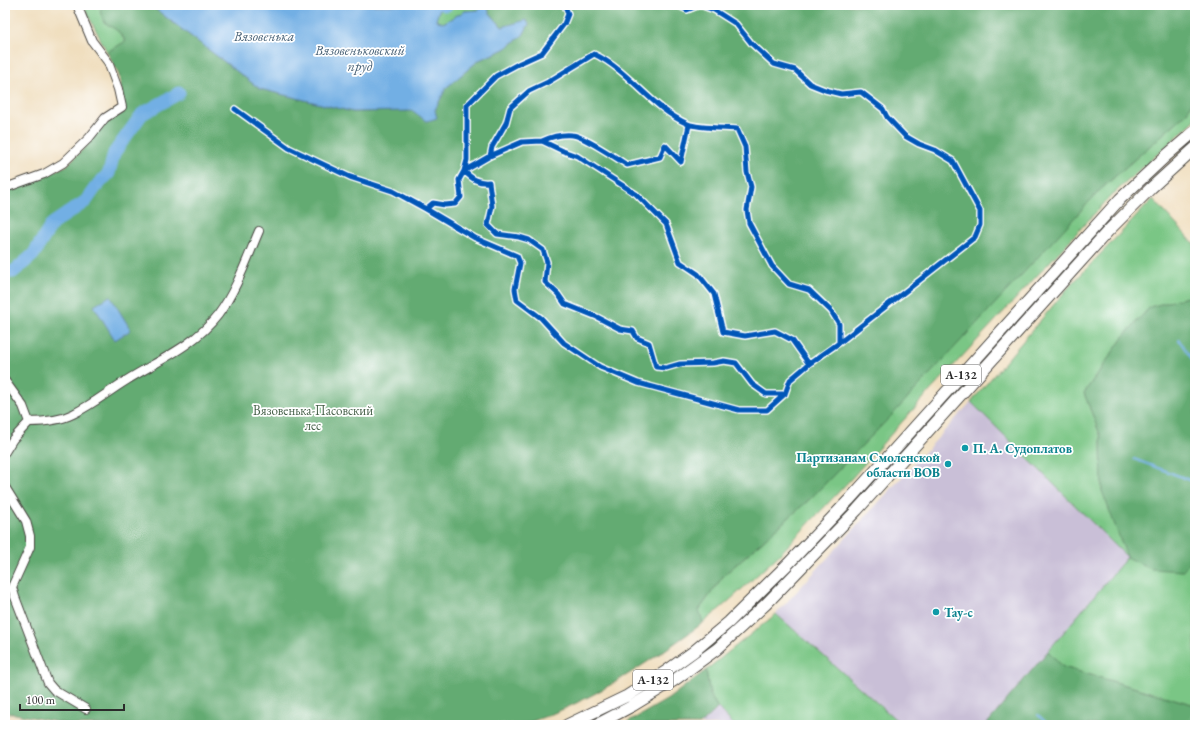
<svg xmlns="http://www.w3.org/2000/svg" width="1200" height="730" viewBox="0 0 1200 730" font-family="'EB Garamond',serif">
<style>
.industrial{fill:#c9bfd7}
.green{fill:#7ac685;stroke:#527858}
.forest{fill:#63ab72;stroke:#476b4e}
.water{fill:#72afe4;stroke:#4e6d88}
.lines{fill:none;stroke-linecap:round;stroke-linejoin:round}
.stream{stroke:#72afe4;stroke-width:2}
.river{stroke:#72afe4;stroke-width:13}
.minor-casing{stroke:#494641;stroke-width:10}
.major-casing{stroke:#494641;stroke-width:13}
.minor{stroke:#fff;stroke-width:8}
.major{stroke:#fff;stroke-width:11}
.cycleway-casing{stroke:#fff;stroke-width:8}
.cycleway{stroke:#0057b8;stroke-width:5}
.culture-dot{fill:#0f9aa8;stroke:#fff;stroke-width:1.5}
.labels{text-anchor:middle;dominant-baseline:central;stroke-width:3.5;stroke-linejoin:round;paint-order:stroke}
.shield{fill:#fff;stroke:#6b6b6b;stroke-width:1}
.shield-label{font-size:12px;font-weight:bold;fill:#2b2b2b}
.park-label{font-size:13px;fill:#47614a;stroke:#fff}
.culture-label{font-size:13px;font-weight:bold;fill:#0d838f;stroke:#fff;text-anchor:start}
.water-label{font-size:14px;font-style:italic;fill:#476075;stroke:#fff}
</style>
<rect width="100%" height="100%" fill="#fff"/>
<filter id="ink" filterUnits="userSpaceOnUse"><feTurbulence type="fractalNoise" baseFrequency=".025" numOctaves="2"/><feDisplacementMap in="SourceGraphic" scale="8" xChannelSelector="R" yChannelSelector="G"/><feConvolveMatrix kernelMatrix="1 2 1 2 8 2 1 2 1" color-interpolation-filters="sRGB"/></filter>
<filter id="wash" filterUnits="userSpaceOnUse"><feTurbulence type="fractalNoise" baseFrequency=".012" numOctaves="4" result="noise"/><feDisplacementMap in="SourceGraphic" scale="16" xChannelSelector="R" yChannelSelector="G"/><feGaussianBlur stdDeviation="0.9" result="paint"/><feColorMatrix in="noise" values="0 0 0 0 0 0 0 0 0 0 0 0 0 0 0 0 0 1.4 0 .05"/><feComposite in="paint" operator="in"/></filter>
<g filter="url(#wash)">
<rect width="100%" height="100%" fill="#f0debe"/>
<path class="industrial" d="M 971,402 L 1127,557 L 986,725 L 902,725 L 776,614 Z
M 718,708 L 734,725 L 700,725 Z"/>
<path class="green" d="M 83,5 L 103,5 L 100,11 L 104,22 L 118,31 L 126,42 L 107,52 Z
M 441,5 L 485,5 L 478,10 L 465,11 L 443,23 L 436,20 Z
M 1195,96 L 1195,120 L 1110,197 L 919,403 L 850,480 L 779,555 L 730,600 L 703,623 L 699,610 L 724,575 L 811,498 L 1101,189 L 1187,113 Z
M 1153,199 L 1195,245 L 1195,295 L 1150,307 L 1124,336 L 1084,393 L 1101,437 L 1102,491 L 1182,571 L 1195,554 L 1195,705 L 1063,667 L 1048,651 L 1127,557 L 971,402 L 1068,288 Z
M 776,614 L 902,725 L 734,725 L 718,708 L 710,696 L 706,670 Z"/>
<path class="forest" d="M 103,5 L 153,5 L 154,8 L 260,89 L 353,112 L 435,110 L 446,88 L 479,60 L 505,49 L 523,35 L 529,24 L 502,27 L 489,12 L 487,5 L 1195,5 L 1195,96 L 1187,113 L 1101,189 L 893,414 L 811,498 L 724,575 L 699,610 L 703,623 C 648,663 586,706 520,725 L 72,725 L 5,712 L 5,192 L 66,166 L 88,144 L 101,128 L 108,122 L 124,112 L 121,88 L 119,75 L 107,52 L 126,41 L 118,31 L 104,22 L 100,11 Z
M 1195,295 L 1195,554 L 1183,571 L 1151,569 L 1127,557 L 1102,491 L 1101,437 L 1084,393 L 1124,336 L 1150,307 Z
M 1048,651 L 1063,667 L 1195,705 L 1195,725 L 986,725 Z
M 706,670 L 710,695 L 718,708 L 700,725 L 623,725 L 668,699 Z"/>
<path class="water" d="M 153,5 L 441,5 L 436,20 L 443,23 L 465,11 L 478,10 L 487,5 L 489,12 L 502,27 L 526,20 L 529,24 L 523,35 L 505,49 L 479,60 L 446,88 L 435,110 L 437,118 L 431,120 L 426,121 L 413,111 L 353,112 L 260,89 L 154,8 Z
M 110,296 L 131,330 L 115,340 L 94,306 Z"/>
<g class="lines">
<path class="stream" d="M 1179,340 L 1195,364
M 1134,459 L 1195,482
M 1038,715 L 1049,725"/>
<path class="river" d="M 444,5 L 447,5
M 5,272 L 13,272 L 33,255 L 52,224 L 86,201 L 95,188 L 109,173 L 114,153 L 142,114 L 179,93"/>
</g>
</g>
<g filter="url(#ink)">
<g class="lines">
<g class="minor-casing">
<path id="minor" d="M 5,188 L 44,174 L 63,163 L 89,138 L 105,118 L 122,107 L 118,89 L 108,62 L 92,41 L 77,5
M 5,381 L 23,406 L 29,422 L 13,439 L 5,452
M 29,422 C 44,422 59,421 73,414 C 92,405 109,391 127,380 C 159,360 194,346 218,315 C 236,291 247,259 259,231
M 5,487 L 26,521 L 30,536 L 30,547 L 12,587 L 15,597 L 48,683 L 54,690 L 86,709"/>
</g>
<g class="major-casing">
<path id="major" d="M 567,725 L 627,696 L 665,672 L 693,652 L 729,622 L 788,564 L 849,500 L 1120,199 L 1167,155 L 1195,131
M 596,725 L 632,706 L 673,681 L 717,649 L 766,604 L 857,510 L 1108,231 L 1151,188 L 1195,148"/>
</g>
<use href="#minor" class="minor"/>
<use href="#major" class="major"/>
<g class="cycleway-casing">
<path id="cycleway" d="M 565,5 L 568,14 L 564,24 L 542,53 L 520,63 L 496,76 L 467,105 L 467,160 L 464,171 L 459,180 L 461,197 L 455,204 L 445,205 L 433,203 L 426,209 L 475,238 L 517,256 L 520,263 L 515,289 L 517,300 L 541,318 L 564,343 L 600,367 L 638,383 L 739,410 L 767,410 L 785,394 L 790,380 L 809,364 L 839,343 L 975,237 L 980,225 L 980,211 L 953,161 L 935,150 L 919,144 L 905,136 L 887,117 L 883,109 L 861,92 L 841,94 L 825,90 L 810,84 L 795,70 L 774,64 L 752,44 L 736,24 L 714,10 L 700,5 L 687,10 L 677,5
M 235,109 L 289,148 L 350,177 L 393,191 L 426,209
M 542,141 C 551,137 562,134 572,135 C 581,135 618,159 627,165 L 660,157 L 665,145 L 681,162 L 689,125
M 490,156 L 492,147 L 506,123 L 510,108 L 529,91 L 548,82 L 594,54 C 630,71 651,108 688,124 C 697,128 725,128 737,129 L 745,147 L 747,172 L 751,187 L 747,210 L 749,223 L 772,266 L 789,284 L 809,290 L 831,311 L 839,324 L 839,343
M 785,394 L 766,394 L 752,384 L 736,363 L 724,361 L 713,363 L 680,364 L 666,368 L 656,367 L 649,343 L 637,338 L 633,331 L 620,329 L 597,317 L 565,304 L 558,294 L 545,282 L 547,262 L 543,250 L 529,240 L 519,237 L 497,234 L 488,225 L 492,206 L 489,182 C 478,183 472,179 464,171 L 490,156 L 522,142 L 542,141 L 563,151 L 577,156 L 636,194 L 666,224 L 680,262 L 698,274 L 714,294 L 723,332 L 745,336 L 775,331 L 792,340 L 809,364"/>
</g>
<use href="#cycleway" class="cycleway"/>
</g>
</g>
<g class="culture-dot">
<circle cx="965" cy="448" r="4"/>
<circle cx="948" cy="464" r="4"/>
<circle cx="936" cy="612" r="4"/>
</g>
<g class="labels">
<g class="shield">
<rect x="941" y="365" width="40" height="20" rx="3"/>
<rect x="633" y="670" width="40" height="20" rx="3"/>
</g>
<g class="shield-label">
<text x="961" y="375">А-132</text>
<text x="653" y="680">А-132</text>
</g>
<g class="park-label">
<text x="313" y="410">Вязовенька-Пасовский<tspan x="313" dy="15">лес</tspan></text>
</g>
<g class="culture-label">
<text x="973" y="448">П. А. Судоплатов</text>
<text x="940" y="457" text-anchor="end">Партизанам Смоленской<tspan x="940" dy="15">области ВОВ</tspan></text>
<text x="944" y="612">Тау-с</text>
</g>
<g class="water-label">
<text x="264" y="36">Вязовенька</text>
<text x="360" y="50">Вязовеньковский<tspan x="360" dy="16">пруд</tspan></text>
</g>
</g>
<rect width="1200" height="730" fill="none" stroke="#fff" stroke-width="20"/>
<path d="M20 704v6h104v-6" fill="none" stroke="#2b2b2b" stroke-width="2"/>
<text x="26" y="704" font-size="12" fill="#2b2b2b" stroke="#ffffff" stroke-width="3" paint-order="stroke">100 m</text>
</svg>
